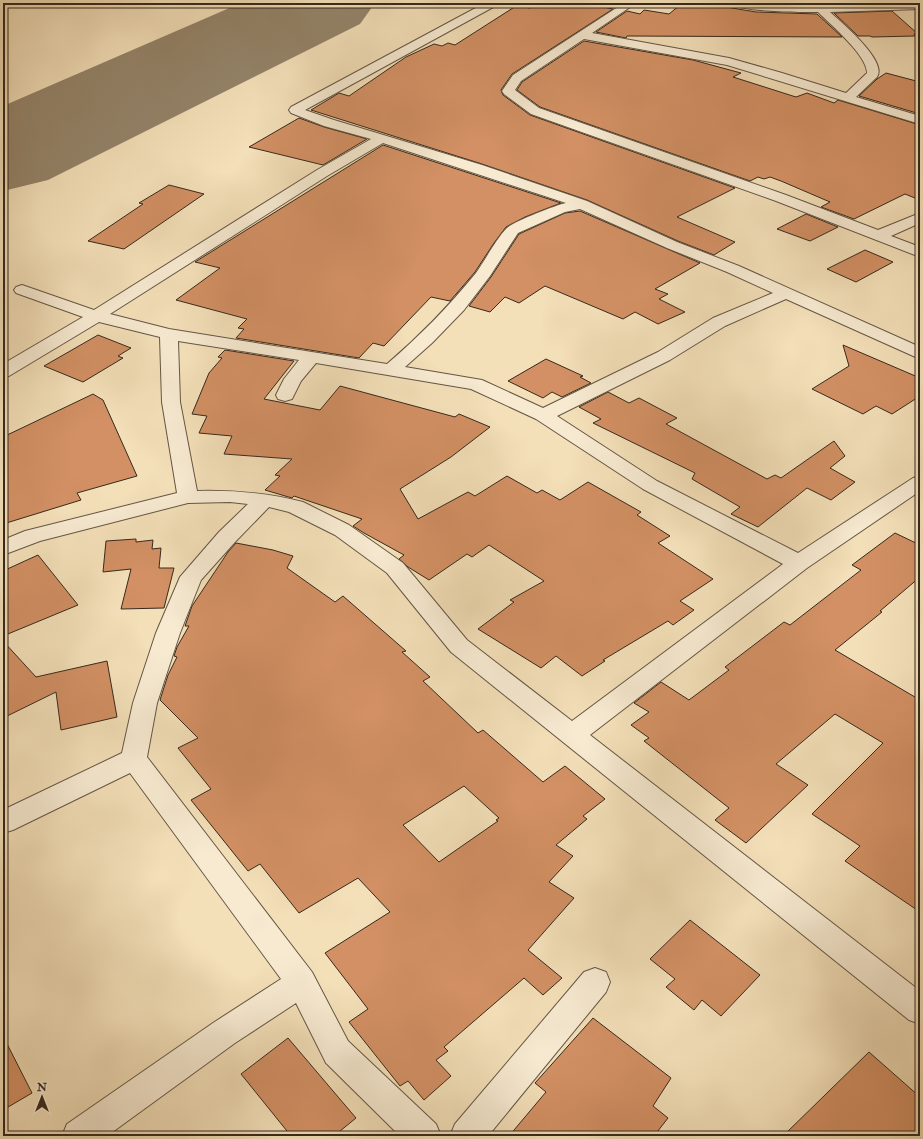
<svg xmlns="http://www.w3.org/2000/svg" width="923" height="1139" viewBox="0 0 923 1139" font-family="'IM FELL Double Pica',serif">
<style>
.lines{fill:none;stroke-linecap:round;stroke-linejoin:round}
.runway{fill:#94846a;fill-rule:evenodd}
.building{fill:#d29064;stroke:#36291d;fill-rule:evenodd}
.minor-casing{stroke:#655644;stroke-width:2}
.minor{fill:#f7ead1;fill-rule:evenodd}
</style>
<rect width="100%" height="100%" fill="#f3dfb8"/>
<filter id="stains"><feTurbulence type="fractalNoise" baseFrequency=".005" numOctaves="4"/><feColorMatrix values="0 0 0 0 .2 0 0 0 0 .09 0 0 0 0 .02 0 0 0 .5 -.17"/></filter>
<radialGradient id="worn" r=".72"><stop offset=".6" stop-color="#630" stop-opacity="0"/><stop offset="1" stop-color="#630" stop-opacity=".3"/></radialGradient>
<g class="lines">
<path class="runway" d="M 241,3 L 375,3 L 360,24 L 48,180 L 3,191 L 3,106 Z"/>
</g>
<path class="building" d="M 539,3 L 583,3 L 613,9 L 512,74 L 501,90 L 503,95 L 530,115 L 735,188 L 677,217 L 735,242 L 714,255 L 678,241 L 587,200 L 482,164 L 311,110 L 339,93 L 349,96 L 406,57 L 434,44 L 442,46 L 448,43 L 455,45 L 516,6 L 530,8 Z
M 689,3 L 702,3 L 756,12 L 817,14 L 842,37 L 627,36 L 626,38 L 596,32 L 627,11 L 640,14 L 644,10 L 669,14 L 680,5 L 685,6 Z
M 892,11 L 918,34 L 914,34 L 915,36 L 872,37 L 870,36 L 858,36 L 834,13 Z
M 584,41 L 693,60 L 741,73 L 733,77 L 796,97 L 807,93 L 834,103 L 838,100 L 920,125 L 920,200 L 905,194 L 854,219 L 821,207 L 830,202 L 781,181 L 770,177 L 764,179 L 758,177 L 750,181 L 540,107 L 517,90 L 522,82 Z
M 886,73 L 920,82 L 920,114 L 859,96 L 877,79 Z
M 299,118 L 324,127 L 367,139 L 323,165 L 249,147 Z
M 383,145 L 561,203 L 525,217 L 506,227 L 494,243 L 475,272 L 450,301 L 431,297 L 384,346 L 373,343 L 359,358 L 236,338 L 244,329 L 238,328 L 247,319 L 176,300 L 220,268 L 195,262 Z
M 169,185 L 204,194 L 124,249 L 88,241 L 143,204 L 139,203 Z
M 580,211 L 700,263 L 655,289 L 668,294 L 659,299 L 685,312 L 658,324 L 635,312 L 623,319 L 545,286 L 519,303 L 505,297 L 490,312 L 469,306 L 491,277 L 519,234 L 565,213 Z
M 806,214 L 838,227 L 810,241 L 777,229 Z
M 865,250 L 893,262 L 856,282 L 827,269 Z
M 98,335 L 131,348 L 118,356 L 123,358 L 83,382 L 44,366 Z
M 843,345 L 920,378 L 920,396 L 892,414 L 876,406 L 863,414 L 812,389 L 849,366 Z
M 225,350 L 294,361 L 264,399 L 320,410 L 340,386 L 455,417 L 459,414 L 490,427 L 451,457 L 400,489 L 418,519 L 468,492 L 475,496 L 507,476 L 537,493 L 542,490 L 560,500 L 588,482 L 641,512 L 637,515 L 670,536 L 658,543 L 713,579 L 680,601 L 694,610 L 673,625 L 668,621 L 603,660 L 605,661 L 582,676 L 556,656 L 541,668 L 478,629 L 514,602 L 510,600 L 544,581 L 489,545 L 472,557 L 467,554 L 429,580 L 408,567 L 399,559 L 404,555 L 364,533 L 353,526 L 362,519 L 294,496 L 292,498 L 265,490 L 280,476 L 275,475 L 292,459 L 224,454 L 232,436 L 199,433 L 207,416 L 192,414 L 209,373 L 222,358 L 218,357 Z
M 546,359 L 583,376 L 580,377 L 591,383 L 562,397 L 552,392 L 543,398 L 508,381 Z
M 608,392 L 629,403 L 639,398 L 677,418 L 666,424 L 767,479 L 775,475 L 781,478 L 834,441 L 845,456 L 830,468 L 855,482 L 831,500 L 807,488 L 758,527 L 731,514 L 740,507 L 692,479 L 695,473 L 593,423 L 601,419 L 579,407 Z
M 93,394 L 103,400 L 137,476 L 77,493 L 81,500 L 3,524 L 3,437 Z
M 895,533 L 920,545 L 920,577 L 880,611 L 882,612 L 835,650 L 920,700 L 920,912 L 845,861 L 860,846 L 812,814 L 883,743 L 835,714 L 776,764 L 808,785 L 746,843 L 715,820 L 729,808 L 644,741 L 649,738 L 631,725 L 649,712 L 634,703 L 661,682 L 689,700 L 729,670 L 725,667 L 784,622 L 790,625 L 861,570 L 852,565 Z
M 136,539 L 136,542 L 153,540 L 152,549 L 161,548 L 159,568 L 174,568 L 164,608 L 121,609 L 131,569 L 103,572 L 106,541 Z
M 236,543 L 273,550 L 293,556 L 287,568 L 335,602 L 343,596 L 406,651 L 402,652 L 430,677 L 423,681 L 478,733 L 483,730 L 543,782 L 565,766 L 605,799 L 583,816 L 587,819 L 556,845 L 573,856 L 549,882 L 574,898 L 528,950 L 562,978 L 543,995 L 524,978 L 444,1047 L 448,1051 L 436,1060 L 451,1076 L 424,1100 L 408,1081 L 400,1086 L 349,1022 L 368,1009 L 325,953 L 390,912 L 358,878 L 299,913 L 260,864 L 248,871 L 191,800 L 211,789 L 178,748 L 198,738 L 160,700 L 168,675 L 177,657 L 174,656 L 177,647 L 189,626 L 185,626 L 192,606 L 228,552 ZM 464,786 L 499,818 L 496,820 L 498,821 L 439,862 L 403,825 Z
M 38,555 L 78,605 L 3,636 L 3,571 Z
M 3,641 L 36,677 L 107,661 L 117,717 L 61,730 L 56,692 L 3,718 Z
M 690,920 L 760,975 L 721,1016 L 702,1000 L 694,1010 L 666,987 L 675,979 L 650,959 Z
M 593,1018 L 671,1078 L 653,1106 L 668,1118 L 654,1136 L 509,1136 L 546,1092 L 535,1083 Z
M 3,1036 L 32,1093 L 3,1110 Z
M 288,1038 L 356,1118 L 334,1136 L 291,1136 L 241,1074 Z
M 869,1052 L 920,1097 L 920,1136 L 783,1136 Z"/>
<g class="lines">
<g class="minor-casing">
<path id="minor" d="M 485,3 L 498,3 L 497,5 L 305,110 L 334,120 L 482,165 L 587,201 L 677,242 L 739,266 L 920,347 L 920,359 L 786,299 L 725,326 L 670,360 L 557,416 L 657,481 L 798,553 L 913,478 L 920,476 L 920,491 L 807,568 L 590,735 L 920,991 L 920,1024 L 909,1020 L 451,652 L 387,573 L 335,535 L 289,512 L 269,507 L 235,542 L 201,580 L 180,633 L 157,703 L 147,757 L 312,972 L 348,1041 L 436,1124 L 441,1136 L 400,1136 L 326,1063 L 296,1003 L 235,1043 L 107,1136 L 62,1136 L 67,1124 L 213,1023 L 281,979 L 130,773 L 13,830 L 3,833 L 3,810 L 122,753 L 133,703 L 156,633 L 180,577 L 219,532 L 248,504 L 230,502 L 188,503 L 40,541 L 3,555 L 3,540 L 25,531 L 177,493 L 162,402 L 160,337 L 99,322 L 9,376 L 3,377 L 3,364 L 83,317 L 16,293 L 14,290 L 16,287 L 22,285 L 94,310 L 317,170 L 371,139 L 324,126 L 291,113 L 289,110 L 291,107 ZM 383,143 L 566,203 C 556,205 513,222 507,228 C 496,239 486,259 476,273 C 449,306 420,336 387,364 L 169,329 L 110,314 L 327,176 ZM 580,209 L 667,248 L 727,272 L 773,293 L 713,318 L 658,352 L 543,408 L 482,380 L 405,367 L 432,343 L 464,310 L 490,276 L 518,233 L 565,212 ZM 178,341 L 299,360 L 284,379 L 276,395 L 278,399 L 285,401 L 292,399 L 301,381 L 316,363 L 471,389 L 536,419 L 643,489 L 783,564 L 572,721 L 467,640 L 403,563 L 349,525 L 303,502 C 267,493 235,490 197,491 L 180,402 Z
M 624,3 L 636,3 L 592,33 L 729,58 L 782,73 L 846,93 L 867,73 C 867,55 831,25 818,12 C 804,12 738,12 731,3 L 805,6 L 920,3 L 920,9 L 830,12 C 841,22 888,61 877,77 L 856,97 L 920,116 L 920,124 L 727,65 L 584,39 L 521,81 L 515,90 L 539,108 L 786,195 L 878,230 L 920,213 L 920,223 L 891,236 L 920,247 L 920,257 L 776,201 L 531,114 L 504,94 L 502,91 L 513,75 Z
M 595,968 L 606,972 L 610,982 L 606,992 L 488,1136 L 450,1136 L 455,1124 L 584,972 Z"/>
</g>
<use href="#minor" class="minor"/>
</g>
<rect width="923" height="1139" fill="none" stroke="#f3dfb8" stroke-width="16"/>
<rect x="4" y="4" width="915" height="1131" fill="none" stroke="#36291d" stroke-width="2"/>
<rect x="8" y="8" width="907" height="1123" fill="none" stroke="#36291d"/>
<g transform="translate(42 1097)" stroke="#f7ead1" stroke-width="3" paint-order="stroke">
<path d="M0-3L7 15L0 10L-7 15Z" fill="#36291d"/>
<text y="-6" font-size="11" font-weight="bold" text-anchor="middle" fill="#36291d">N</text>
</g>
<rect width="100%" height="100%" filter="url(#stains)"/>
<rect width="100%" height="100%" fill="url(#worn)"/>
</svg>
